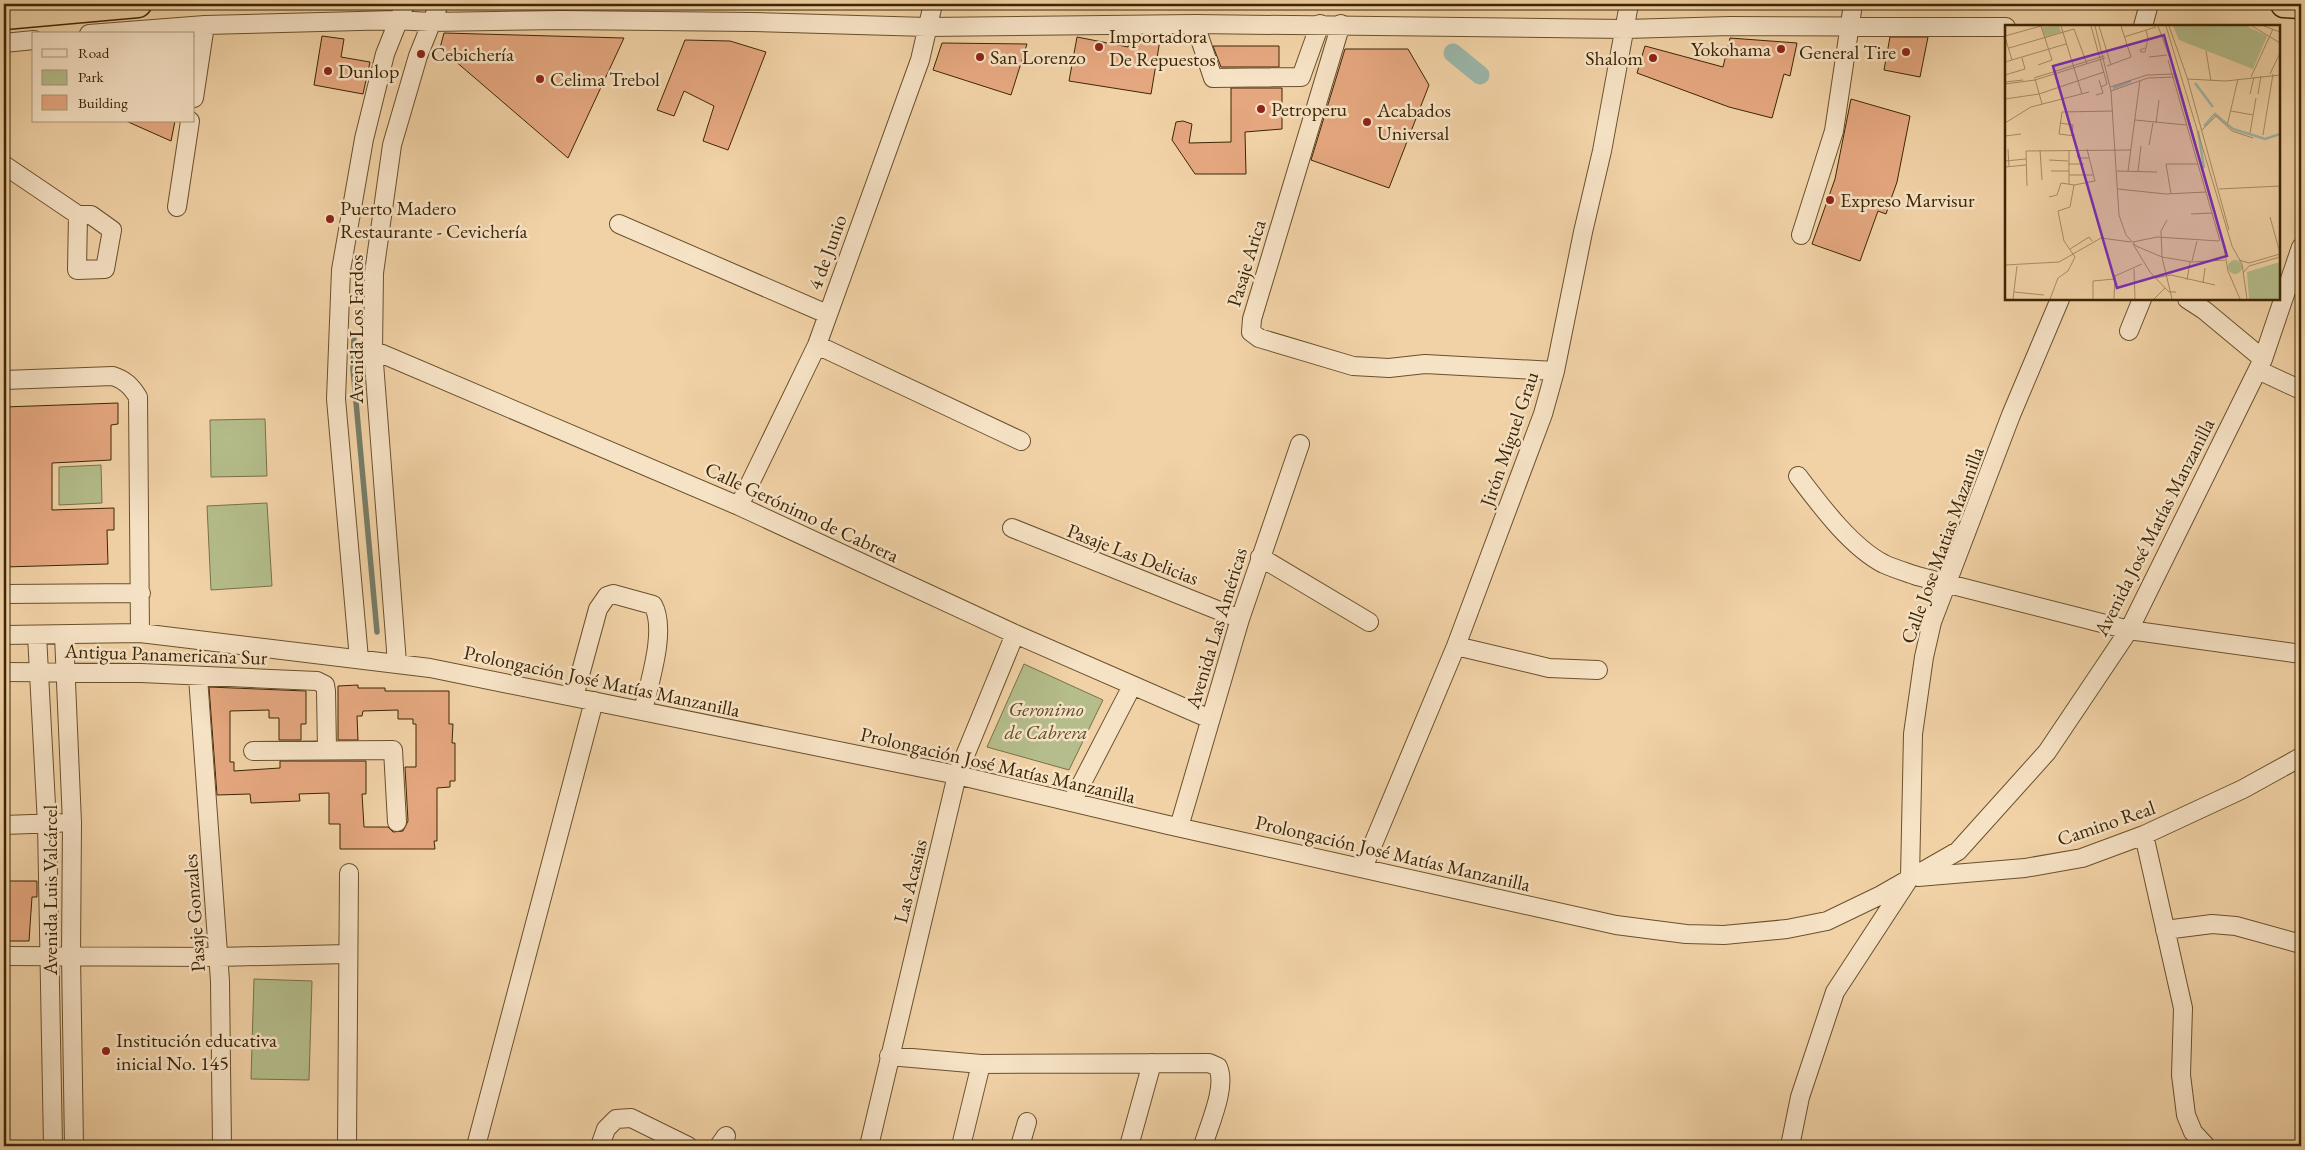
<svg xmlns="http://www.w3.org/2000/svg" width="2305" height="1150" viewBox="0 0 2305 1150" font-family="'EB Garamond',serif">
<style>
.green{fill:#b4bd8b;stroke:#787248}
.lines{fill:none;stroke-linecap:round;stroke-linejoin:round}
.stream{stroke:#757d68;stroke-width:5.5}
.canal{stroke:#9bb7aa;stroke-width:19}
.building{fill:#e5a77f;stroke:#3d2604}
.minor-casing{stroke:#6a512c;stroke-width:20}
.highway-casing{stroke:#3d2604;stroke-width:29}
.minor{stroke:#f6e2c5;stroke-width:18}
.highway{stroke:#f1d2a6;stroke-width:26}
.poi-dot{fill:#8f2418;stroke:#f6e2c5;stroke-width:2}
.labels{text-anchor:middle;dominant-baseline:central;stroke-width:5;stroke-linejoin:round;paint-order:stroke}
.poi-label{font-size:20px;fill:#3d2604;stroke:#f6e2c5;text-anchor:start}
.street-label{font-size:20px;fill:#3d2604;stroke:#f6e2c5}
.park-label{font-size:20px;font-style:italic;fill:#5b4c26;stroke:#f6e2c5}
.inset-river{fill:none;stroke:#9bb7aa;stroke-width:2.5}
.inset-road{fill:none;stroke:#a98d65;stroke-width:1}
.view{fill:#7b2cbf;fill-opacity:0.15;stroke:#7b2cbf;stroke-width:2.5}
.inset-edge{fill:none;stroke:#3d2604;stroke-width:2.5}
</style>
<rect width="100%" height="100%" fill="#f1d2a6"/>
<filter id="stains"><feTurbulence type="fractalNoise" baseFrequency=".004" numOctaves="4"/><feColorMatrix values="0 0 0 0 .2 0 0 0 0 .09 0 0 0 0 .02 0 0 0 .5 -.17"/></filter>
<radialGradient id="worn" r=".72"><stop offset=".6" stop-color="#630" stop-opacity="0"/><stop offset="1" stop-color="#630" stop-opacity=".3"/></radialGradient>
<path class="green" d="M 265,419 L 267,476 L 211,477 L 210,420 Z
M 101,465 L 102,503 L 59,505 L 59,467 Z
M 267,503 L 272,586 L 211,590 L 207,506 Z
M 1024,664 L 1103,700 L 1069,770 L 987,747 Z
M 254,979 L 312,981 L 309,1080 L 251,1079 Z"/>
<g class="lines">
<path class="stream" d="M 354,336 L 353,369 L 377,632"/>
<path class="canal" d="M 1453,53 L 1480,75"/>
</g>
<path class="building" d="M 444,33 L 624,38 L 568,158 L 440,48 Z
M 1130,35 L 1160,40 L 1151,94 L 1069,81 L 1077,37 L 1128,47 Z
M 322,36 L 344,39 L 341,57 L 370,62 L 363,94 L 314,85 Z
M 1890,37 L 1928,37 L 1920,77 L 1884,70 Z
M 1730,38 L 1797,43 L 1790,76 L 1784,74 L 1772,118 L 1729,107 L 1637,73 L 1645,46 L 1723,67 Z
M 685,40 L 730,41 L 766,52 L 728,150 L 703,141 L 714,106 L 684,91 L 674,116 L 657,110 Z
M 942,43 L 1027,44 L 1011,95 L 933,70 Z
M 1213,46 L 1279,46 L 1279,67 L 1221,67 Z
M 1345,49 L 1408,49 L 1429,85 L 1389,188 L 1311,160 Z
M 1231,88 L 1282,88 L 1282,129 L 1245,132 L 1246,174 L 1195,174 L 1172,140 L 1176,122 L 1183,121 L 1192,124 L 1189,143 L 1231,142 Z
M 1851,99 L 1910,116 L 1897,182 L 1891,199 L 1886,214 L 1878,211 L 1860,261 L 1812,244 L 1835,179 Z
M 126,121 L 175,121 L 171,141 Z
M 118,403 L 118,424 L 111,425 L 111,460 L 52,463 L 52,510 L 114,508 L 114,530 L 107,530 L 108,564 L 4,567 L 4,407 Z
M 358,685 L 358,688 L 385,688 L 385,691 L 449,691 L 449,724 L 453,724 L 452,743 L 455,743 L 455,781 L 450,781 L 450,787 L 437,788 L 437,841 L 434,841 L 435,849 L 340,849 L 340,824 L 329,824 L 329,793 L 299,794 L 300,801 L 251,803 L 250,794 L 217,795 L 209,687 L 306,691 L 306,724 L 301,724 L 301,740 L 279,740 L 279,718 L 269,718 L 269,710 L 230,711 L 230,762 L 234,762 L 234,771 L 280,768 L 280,761 L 366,761 L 366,794 L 362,794 L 364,827 L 388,827 L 393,832 L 403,831 L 408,821 L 405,767 L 416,767 L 416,724 L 413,724 L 413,719 L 398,719 L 398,710 L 363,711 L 362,716 L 357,716 L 358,740 L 338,740 L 338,686 Z
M 8,881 L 37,881 L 37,897 L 32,897 L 29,941 L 4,941 L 4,913 L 8,913 Z"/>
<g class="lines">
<g class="minor-casing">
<path id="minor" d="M 1195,24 L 1213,78 L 1301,77 L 1320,24
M 1341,24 L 1252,319 L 1251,332 L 1259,338 L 1353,366 L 1389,368 L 1425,364 L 1555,371
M 2143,26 L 2149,4
M 89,34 L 205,25 L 397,20 L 430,22 L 561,20 L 752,22 L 927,27 L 1195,24 L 1626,29 L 1730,26 L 2006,27
M 4,43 L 34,40
M 194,98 L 205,25
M 4,165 L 78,215 L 91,215 L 112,230 L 105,269 L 77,270 L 78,215
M 177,207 L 190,121
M 619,224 L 827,314
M 1801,235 L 1834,131 L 1853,4
M 2187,299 L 2204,310 L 2263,359
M 2129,331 L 2142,299
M 817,345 L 1021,441
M 373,350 L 739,506 L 1015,634 L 1210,719
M 2258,370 L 2301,390
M 4,380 L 113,376 C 125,380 131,386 138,397 L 140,633
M 1798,476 C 1820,505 1851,547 1884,564 C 1895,569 1906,572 1917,576 L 2129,630 L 2301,654
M 739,506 L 817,345 L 920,60 L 933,4
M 1012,528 L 1240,619
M 1260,557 L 1369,622
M 4,594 L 141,593
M 4,635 L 140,633 L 430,668 L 957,775 L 1168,825 L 1616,925 L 1686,934 L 1724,935 L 1787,929 L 1827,921 L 1881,895 L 1958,851 L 2047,752 L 2129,630 L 2263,359 L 2301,247
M 37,635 L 47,824 L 53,1146
M 64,635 L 72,823 L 71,956 L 74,1146
M 1456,646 L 1549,668 L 1598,670
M 359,659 L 336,399 L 341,270 L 364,139 L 385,54 L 405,4
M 397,663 L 373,350 L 374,273 L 392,145 L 418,56 L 439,4
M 4,672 L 141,673 L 317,681 L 325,685 L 326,691 L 327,750
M 198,677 L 220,981 L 222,1146
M 574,697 L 598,609 L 607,596 L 613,594 L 653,605 C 667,630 649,683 643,711
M 253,751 L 393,750 L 397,822
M 1072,802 L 1132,686
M 4,825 L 59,823
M 1179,827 L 1240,619 L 1300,444
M 2144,835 L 2183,1008 L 2181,1075 L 2186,1115 L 2193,1132 L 2206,1146
M 1363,868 L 1456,646 L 1543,414 L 1555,371 L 1583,232 L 1602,151 L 1629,4
M 1910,877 L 1913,734 L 1924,657 L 1932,622 L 2011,415 L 2060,299
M 1918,877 L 2025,868 L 2082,858 L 2144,835 L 2243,789 L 2301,757
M 2165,930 L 2212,924 L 2236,926 L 2301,944
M 4,956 L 218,957 L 347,954
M 889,1056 L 981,1064 L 1209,1063 L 1218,1067 C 1227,1087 1209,1125 1203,1146
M 347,1146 L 349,873
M 476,1146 L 594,701
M 600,1146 L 606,1129 L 616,1119 L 631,1118 L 688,1146
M 719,1146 L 726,1136
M 869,1146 L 957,775 L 1015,634
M 961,1146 L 981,1064
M 1020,1146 L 1027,1122
M 1129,1146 L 1152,1063
M 1790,1146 L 1800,1097 L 1835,992 L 1907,882"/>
</g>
<g class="highway-casing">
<path id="highway" d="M 2284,4 L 2301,5
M 4,16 L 138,4"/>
</g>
<use href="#minor" class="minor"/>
<use href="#highway" class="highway"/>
</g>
<g class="poi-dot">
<circle cx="1099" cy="47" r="5"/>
<circle cx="1781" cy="49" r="5"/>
<circle cx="1906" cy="52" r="5"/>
<circle cx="421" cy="54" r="5"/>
<circle cx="980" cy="57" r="5"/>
<circle cx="1653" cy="58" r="5"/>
<circle cx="328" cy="71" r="5"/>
<circle cx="540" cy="79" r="5"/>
<circle cx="1261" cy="109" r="5"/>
<circle cx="1367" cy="122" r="5"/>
<circle cx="1830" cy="200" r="5"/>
<circle cx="330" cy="219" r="5"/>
<circle cx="106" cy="1051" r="5"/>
</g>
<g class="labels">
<g class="poi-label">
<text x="1109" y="36">Importadora<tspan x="1109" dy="23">De Repuestos</tspan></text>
<text x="1771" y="49" text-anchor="end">Yokohama</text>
<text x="1896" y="52" text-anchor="end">General Tire</text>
<text x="431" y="54">Cebichería</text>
<text x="990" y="57">San Lorenzo</text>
<text x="1643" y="58" text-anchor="end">Shalom</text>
<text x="338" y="71">Dunlop</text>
<text x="550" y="79">Celima Trebol</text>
<text x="1271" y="109">Petroperu</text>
<text x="1377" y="110">Acabados<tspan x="1377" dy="23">Universal</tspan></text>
<text x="1840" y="200">Expreso Marvisur</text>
<text x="340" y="208">Puerto Madero<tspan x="340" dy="23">Restaurante - Cevichería</tspan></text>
<text x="116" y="1040">Institución educativa<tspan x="116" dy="23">inicial No. 145</tspan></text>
</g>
<g class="street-label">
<text transform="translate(827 252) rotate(-70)">4 de Junio</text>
<text transform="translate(1246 263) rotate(-73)">Pasaje Arica</text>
<text transform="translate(356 329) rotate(-90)">Avenida Los Fardos</text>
<text transform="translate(1509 439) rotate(-71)">Jirón Miguel Grau</text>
<text transform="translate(802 512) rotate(25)">Calle Gerónimo de Cabrera</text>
<text transform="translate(2154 527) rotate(-63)">Avenida José Matías Manzanilla</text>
<text transform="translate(1942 545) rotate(-70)">Calle Jose Matias Mazanilla</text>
<text transform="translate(1133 554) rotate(21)">Pasaje Las Delicias</text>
<text transform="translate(1216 628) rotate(-73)">Avenida Las Américas</text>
<text transform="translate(166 654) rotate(2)">Antigua Panamericana Sur</text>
<text transform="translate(602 681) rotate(12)">Prolongación José Matías Manzanilla</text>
<text transform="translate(998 765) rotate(13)">Prolongación José Matías Manzanilla</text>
<text transform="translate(2106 823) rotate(-19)">Camino Real</text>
<text transform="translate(1393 853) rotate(13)">Prolongación José Matías Manzanilla</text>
<text transform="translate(910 881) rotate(-76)">Las Acasias</text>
<text transform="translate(50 890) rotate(-90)">Avenida Luis Valcárcel</text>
<text transform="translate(194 913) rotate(-94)">Pasaje Gonzales</text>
</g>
<g class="park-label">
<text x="1046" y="709">Geronimo<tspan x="1046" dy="23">de Cabrera</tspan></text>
</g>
</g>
<g transform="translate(2005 25)">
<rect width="275" height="275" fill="#f1d2a6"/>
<path d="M 54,1 L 56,7 L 40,12 L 37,2 ZM 168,1 L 242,1 L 262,11 L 248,44 L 174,15 ZM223 242a7 7 0 1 1 14 0a7 7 0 1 1-14 0ZM 275,237 L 275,274 L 244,274 L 242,247 Z" fill="#b4bd8b"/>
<path class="inset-river" d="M 190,58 L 208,82M 108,63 L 126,56M 223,100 L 228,104 L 260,114 L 275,109M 199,101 L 210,89 L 222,99M 193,106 L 199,143"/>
<path class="inset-road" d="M 56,1 L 77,69M 86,1 L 102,59 L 96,62M 90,1 L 106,66 L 114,190 L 121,210 L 131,221 L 157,232 L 187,237 L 220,235M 94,1 L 106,40M 153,1 L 172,52 L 218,216 L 223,246 L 235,274M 161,1 L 227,221 L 237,239 L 242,274M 164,1 L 182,52 L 224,205M 247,1 L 275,18M 259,1 L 275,7M 0,11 L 36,1M 0,12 L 7,35M 119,12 L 151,2M 4,23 L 69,4 L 82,39M 140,23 L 135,25 L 136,27 L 140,27 L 143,13 L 141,5M 201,26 L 206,56M 144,32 L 162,30M 163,35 L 215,216M 0,37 L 61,19M 33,40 L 47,35 L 36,1M 102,41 L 126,32 L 116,1M 265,49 L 275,28M 0,50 L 20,44 L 17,33M 246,52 L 268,4M 29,53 L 99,31M 30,54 L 37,79M 182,54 L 221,56 L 275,50M 0,57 L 18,55M 0,59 L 30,55 L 100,33M 105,62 L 142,50 L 169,49M 106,66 L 143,53 L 170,52M 245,69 L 249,52M 253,69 L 256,51M 91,70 L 98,68 L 94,55M 0,74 L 34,69 L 99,47M 226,86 L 248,90M 130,95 L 181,100M 0,98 L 26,82 L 84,67M 55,98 L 68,100 L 67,110M 151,98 L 154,75M 222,101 L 233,54M 197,105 L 211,91 L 227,106 L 248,113M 245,108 L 251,73M 258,110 L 268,49M 0,111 L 16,109M 70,111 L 54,109 L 57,87 L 108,86M 144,120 L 148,98M 3,124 L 4,142M 35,125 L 37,155M 64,125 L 64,159M 72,125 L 73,133 L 84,133M 44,135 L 63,136M 0,136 L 21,134M 63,139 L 79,139M 0,142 L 21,140M 46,146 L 64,146M 112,146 L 152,147M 123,146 L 135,55M 133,146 L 136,121M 64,150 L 88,150M 22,161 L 21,126 L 126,125M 113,164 L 161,169 L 201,167M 214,164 L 275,161M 166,169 L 161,139 L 193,139M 44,172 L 52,170 L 56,158 L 69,160M 186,189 L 207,188M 265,192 L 275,228M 162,195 L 156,206 L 157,232 L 167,274M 128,217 L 152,212 L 214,216M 128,219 L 145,247 L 164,267 L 171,267M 65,224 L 84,212 L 87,216M 234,235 L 244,238 L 275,229M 187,236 L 192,216M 0,240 L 54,237 L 96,213 L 126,217M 129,244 L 130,274M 238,248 L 244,241 L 275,232M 150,253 L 166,250 L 210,260M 182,255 L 185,237M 198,258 L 200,243M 9,267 L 39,270M 8,274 L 12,241M 45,274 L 53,253 L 63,246 L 70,232 L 59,216 L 53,186 L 65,182 L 69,160 L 90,156 L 82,124M 88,274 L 88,256 L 109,254M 109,274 L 110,251 L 137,239M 149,274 L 160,263"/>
<path class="view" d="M 159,10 L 222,231 L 112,263 L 48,41 Z"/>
<rect width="275" height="275" class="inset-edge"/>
</g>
<rect width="2305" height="1150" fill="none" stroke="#f1d2a6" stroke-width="20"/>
<rect x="5" y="5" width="2295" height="1140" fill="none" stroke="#3d2604" stroke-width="2.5"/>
<rect x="10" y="10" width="2285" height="1130" fill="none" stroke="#3d2604"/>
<rect x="32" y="32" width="162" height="90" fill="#f6e2c5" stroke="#ac9778"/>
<rect x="42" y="49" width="25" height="8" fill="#f6e2c5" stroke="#ac9778"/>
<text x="78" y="58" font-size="15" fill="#3d2604">Road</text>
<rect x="42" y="70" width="25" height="15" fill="#b4bd8b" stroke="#ac9778"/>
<text x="78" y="82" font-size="15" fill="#3d2604">Park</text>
<rect x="42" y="95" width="25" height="15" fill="#e5a77f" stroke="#ac9778"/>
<text x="78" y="108" font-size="15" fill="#3d2604">Building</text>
<rect width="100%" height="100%" filter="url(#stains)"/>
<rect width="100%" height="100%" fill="url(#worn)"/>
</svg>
